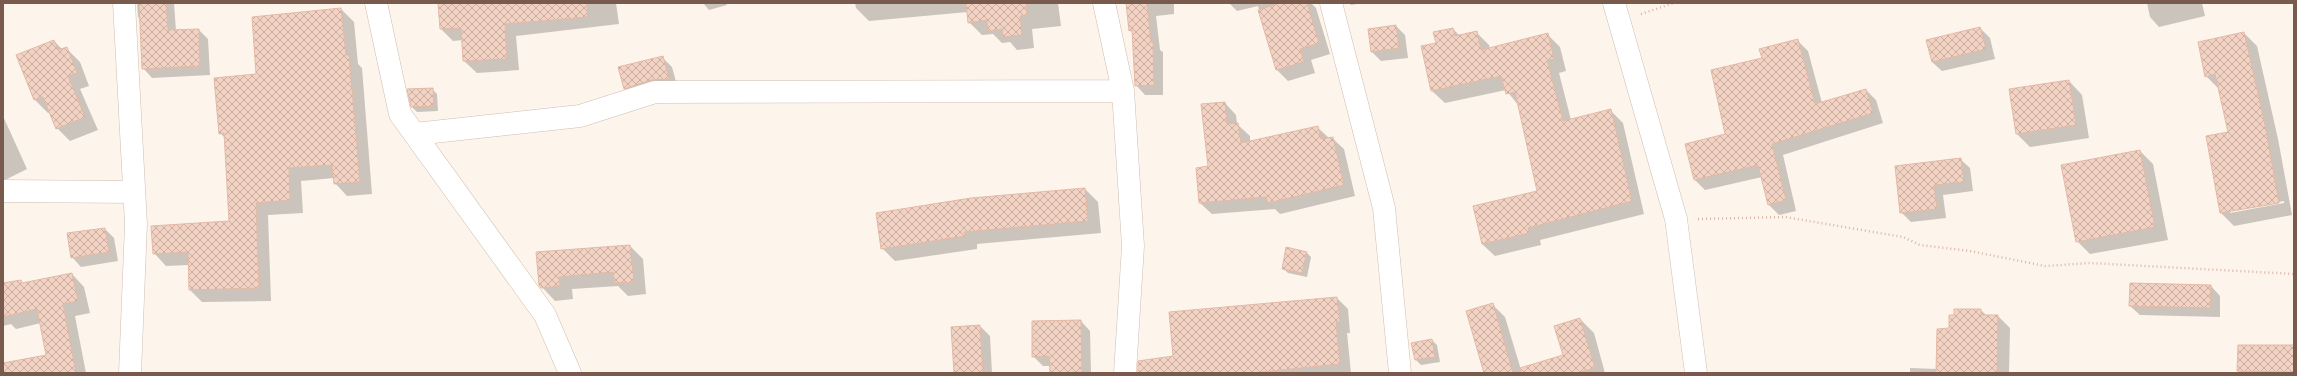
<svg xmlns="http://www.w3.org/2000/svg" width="2297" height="376" viewBox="0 0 2297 376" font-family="Commissioner,sans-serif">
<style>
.shadow{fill:#0003;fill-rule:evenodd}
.building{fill:url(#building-cross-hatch);stroke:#e5b9a4}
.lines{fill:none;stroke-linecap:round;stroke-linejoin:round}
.minor-casing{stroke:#d0bdb0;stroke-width:23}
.path{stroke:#d8b6a6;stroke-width:2.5;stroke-dasharray:1 3;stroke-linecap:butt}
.minor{stroke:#fff;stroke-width:22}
</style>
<defs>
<pattern id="building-cross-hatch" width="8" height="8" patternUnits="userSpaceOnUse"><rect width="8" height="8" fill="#f2d3c3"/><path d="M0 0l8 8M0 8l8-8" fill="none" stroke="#c9aea1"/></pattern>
</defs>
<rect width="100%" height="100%" fill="#fdf5ec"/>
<path class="shadow" d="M 137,3 L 174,3 L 176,31 L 199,30 L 208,39 L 210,75 L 152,78 L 143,68 L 140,19 L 138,17 Z
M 439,3 L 616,3 L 619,24 L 516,36 L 519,70 L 477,73 L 464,61 L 463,40 L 453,41 L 441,29 Z
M 703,3 L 726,3 L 727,5 L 709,10 Z
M 855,3 L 1058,3 L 1061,26 L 1032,29 L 1034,48 L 1017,50 L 1010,42 L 1002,43 L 993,34 L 982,35 L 969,22 L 968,12 L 869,21 L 856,8 Z
M 1127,3 L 1174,3 L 1174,14 L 1156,16 L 1160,50 L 1163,52 L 1163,95 L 1145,95 L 1136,85 L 1133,33 L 1130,30 Z
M 1229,3 L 1311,3 L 1316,8 L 1330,54 L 1311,60 L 1315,73 L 1288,81 L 1277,70 L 1258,6 L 1237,11 Z
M 1349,3 L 1363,3 L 1351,5 Z
M 2147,3 L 2202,3 L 2205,16 L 2159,27 L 2150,17 Z
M 341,9 L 354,22 L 358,64 L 362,68 L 372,194 L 347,196 L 335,183 L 334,178 L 301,181 L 303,213 L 268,215 L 271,301 L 202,302 L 190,290 L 189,265 L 166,266 L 154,253 L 230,222 L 226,139 L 220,133 L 257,75 Z
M 1396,26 L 1405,35 L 1408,58 L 1381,61 L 1372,52 Z
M 1980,28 L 1990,38 L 1995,59 L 1942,71 L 1932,62 Z
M 1453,29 L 1460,36 L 1476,32 L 1489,45 L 1490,49 L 1547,34 L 1560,47 L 1566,71 L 1559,73 L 1571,120 L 1610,110 L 1623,123 L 1644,214 L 1540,240 L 1541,245 L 1495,256 L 1482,244 L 1538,192 L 1519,106 L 1506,90 L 1445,103 L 1432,91 L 1423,47 L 1437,44 Z
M 2244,33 L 2257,46 L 2278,139 L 2292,215 L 2234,226 L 2221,213 L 2207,137 L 2229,133 L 2219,89 L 2206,76 ZM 2284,201 L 2284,203 L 2230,213 L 2230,211 Z
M 1797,40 L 1808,51 L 1822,103 L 1866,90 L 1876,100 L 1883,123 L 1783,155 L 1796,211 L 1779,215 L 1769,205 L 1762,177 L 1705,190 L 1695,180 L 1727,134 L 1763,58 Z
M 54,41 L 63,50 L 67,49 L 80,62 L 89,86 L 80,89 L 98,130 L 70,141 L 57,128 L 50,112 L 48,113 L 35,100 L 17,56 Z
M 663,58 L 672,67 L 678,89 L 634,98 L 624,88 Z
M 2069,81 L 2082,95 L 2089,138 L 2030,147 L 2017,134 Z
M 432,89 L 437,94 L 438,111 L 417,112 L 412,107 Z
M 1225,103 L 1236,115 L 1237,124 L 1250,136 L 1250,142 L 1317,127 L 1329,138 L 1332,138 L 1344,149 L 1355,196 L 1280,214 L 1275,209 L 1212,214 L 1200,203 Z
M 3,116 L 27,169 L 3,181 Z
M 2140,151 L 2153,164 L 2168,240 L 2090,254 L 2077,241 Z
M 1960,159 L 1970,168 L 1973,191 L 1943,195 L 1946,218 L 1911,222 L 1901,212 Z
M 1085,189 L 1098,202 L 1101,233 L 977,244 L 977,249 L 895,261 L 882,248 Z
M 105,229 L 114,238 L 118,261 L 81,267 L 72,257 Z
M 630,246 L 643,259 L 646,294 L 628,296 L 618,286 L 572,289 L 573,299 L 555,301 L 540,285 Z
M 1306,252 L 1311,257 L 1307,277 L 1288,273 L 1283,268 Z
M 72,274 L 84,287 L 90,313 L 75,316 L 86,373 L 11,373 L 47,356 L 41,323 L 16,329 L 11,324 L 3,326 L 3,285 L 21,281 L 23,283 Z
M 2211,286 L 2220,296 L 2220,317 L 2140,315 L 2130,306 Z
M 1337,298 L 1348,309 L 1350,333 L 1347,333 L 1351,373 L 1157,373 L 1174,357 Z
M 1492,304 L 1505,317 L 1522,373 L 1485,373 Z
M 1981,310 L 1987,316 L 1998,316 L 2010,328 L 2009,373 L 1910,373 L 1910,368 L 1937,369 L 1955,316 Z
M 1580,319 L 1594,333 L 1605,373 L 1557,373 Z
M 1081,321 L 1090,331 L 1091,373 L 1052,373 L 1051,366 L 1043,366 L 1033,356 Z
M 980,326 L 990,336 L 992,373 L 955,373 Z
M 1432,340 L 1437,345 L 1440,362 L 1421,365 L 1416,360 Z
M 2294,346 L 2294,373 L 2241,373 L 2238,371 Z"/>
<path class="building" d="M 139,3 L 166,3 L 168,30 L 199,29 L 200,66 L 142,69 Z
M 438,3 L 587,3 L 587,17 L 505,24 L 507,59 L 463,61 L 461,28 L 440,29 Z
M 966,3 L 1026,3 L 1027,15 L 1020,16 L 1022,35 L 1003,37 L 1002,29 L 988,31 L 987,20 L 968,23 Z
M 1126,3 L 1147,3 L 1151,42 L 1153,42 L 1154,85 L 1135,86 L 1132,30 L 1129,31 Z
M 1280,3 L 1307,3 L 1319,43 L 1300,49 L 1304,62 L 1276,70 L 1258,10 Z
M 341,8 L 346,55 L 349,55 L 360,182 L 334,184 L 332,165 L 289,168 L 290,200 L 256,203 L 259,288 L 189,290 L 188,252 L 153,254 L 151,226 L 229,221 L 224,133 L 219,134 L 214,78 L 256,74 L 252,17 Z
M 1396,25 L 1399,48 L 1371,52 L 1368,29 Z
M 1980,27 L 1986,49 L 1932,62 L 1926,40 Z
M 1453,28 L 1455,36 L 1477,31 L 1481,50 L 1548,33 L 1554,59 L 1547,60 L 1563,121 L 1611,109 L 1632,201 L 1528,228 L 1529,233 L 1482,244 L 1473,206 L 1537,191 L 1515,92 L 1506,94 L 1501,76 L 1431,91 L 1421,46 L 1436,43 L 1433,32 Z
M 2244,32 L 2265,125 L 2279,203 L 2220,213 L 2206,136 L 2228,132 L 2215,74 L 2205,77 L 2198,42 Z
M 1798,39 L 1815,104 L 1866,89 L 1873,113 L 1772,144 L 1786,200 L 1768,205 L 1758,165 L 1694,180 L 1685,144 L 1725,134 L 1711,70 L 1762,58 L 1759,49 Z
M 54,40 L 58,50 L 67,47 L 77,73 L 68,76 L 85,117 L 56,129 L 43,97 L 34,100 L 16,55 Z
M 663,56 L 669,79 L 651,80 L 624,89 L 618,67 Z
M 2069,80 L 2076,125 L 2016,134 L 2009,89 Z
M 433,88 L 434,106 L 411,107 L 407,89 Z
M 1225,102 L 1227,124 L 1238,123 L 1241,143 L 1318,126 L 1321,139 L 1333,137 L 1344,185 L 1268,203 L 1266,197 L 1199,203 L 1196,168 L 1208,166 L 1201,104 Z
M 2140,150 L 2155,227 L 2076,242 L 2061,165 Z
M 1961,158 L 1964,182 L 1934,185 L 1937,209 L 1900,213 L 1895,166 Z
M 1085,188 L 1088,221 L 964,232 L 965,236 L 881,249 L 876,213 L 971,198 Z
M 105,228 L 109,252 L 71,258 L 67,233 Z
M 630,245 L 634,282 L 614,283 L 613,272 L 559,277 L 560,286 L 541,288 L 539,285 L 536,252 Z
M 1286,247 L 1307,252 L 1302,273 L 1282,269 Z
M 72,273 L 78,301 L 63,304 L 76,373 L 3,373 L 3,363 L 46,355 L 37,309 L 3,317 L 3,283 L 21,280 L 22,283 Z
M 2130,283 L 2211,285 L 2210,308 L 2129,306 Z
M 1337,297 L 1340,322 L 1336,322 L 1340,364 L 1251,373 L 1138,373 L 1138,361 L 1173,356 L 1169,312 Z
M 1493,303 L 1513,373 L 1484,373 L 1466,311 Z
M 1954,309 L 1981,309 L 1981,315 L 1998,315 L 1997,373 L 1936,373 L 1937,329 L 1949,328 L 1949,315 L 1954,315 Z
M 1580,318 L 1595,368 L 1576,373 L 1521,373 L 1520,368 L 1563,355 L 1554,326 Z
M 1081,320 L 1082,372 L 1050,373 L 1049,356 L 1032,357 L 1032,321 Z
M 980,325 L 983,373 L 954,373 L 951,327 Z
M 1432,339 L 1435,357 L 1415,360 L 1411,343 Z
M 2238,345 L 2294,345 L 2294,372 L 2237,371 Z"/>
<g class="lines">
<g class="minor-casing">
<path id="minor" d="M 124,3 L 136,224 L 130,373
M 376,3 L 400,114 L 545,315 L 570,373
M 1104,3 L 1123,91 L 1133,246 L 1125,373
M 1331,3 L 1384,208 L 1400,373
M 1614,3 L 1676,219 L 1696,373
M 415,134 L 580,116 L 655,92 L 1123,91
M 3,191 L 134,192"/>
</g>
<path class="path" d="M 1641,14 L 1674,3
M 1698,219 L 1785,217 L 1903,237 L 1920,245 L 1970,251 L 2045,266 L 2090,263 L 2294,274"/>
<use href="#minor" class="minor"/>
</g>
<rect width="2297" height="376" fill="none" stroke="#795b4e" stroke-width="8"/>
</svg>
